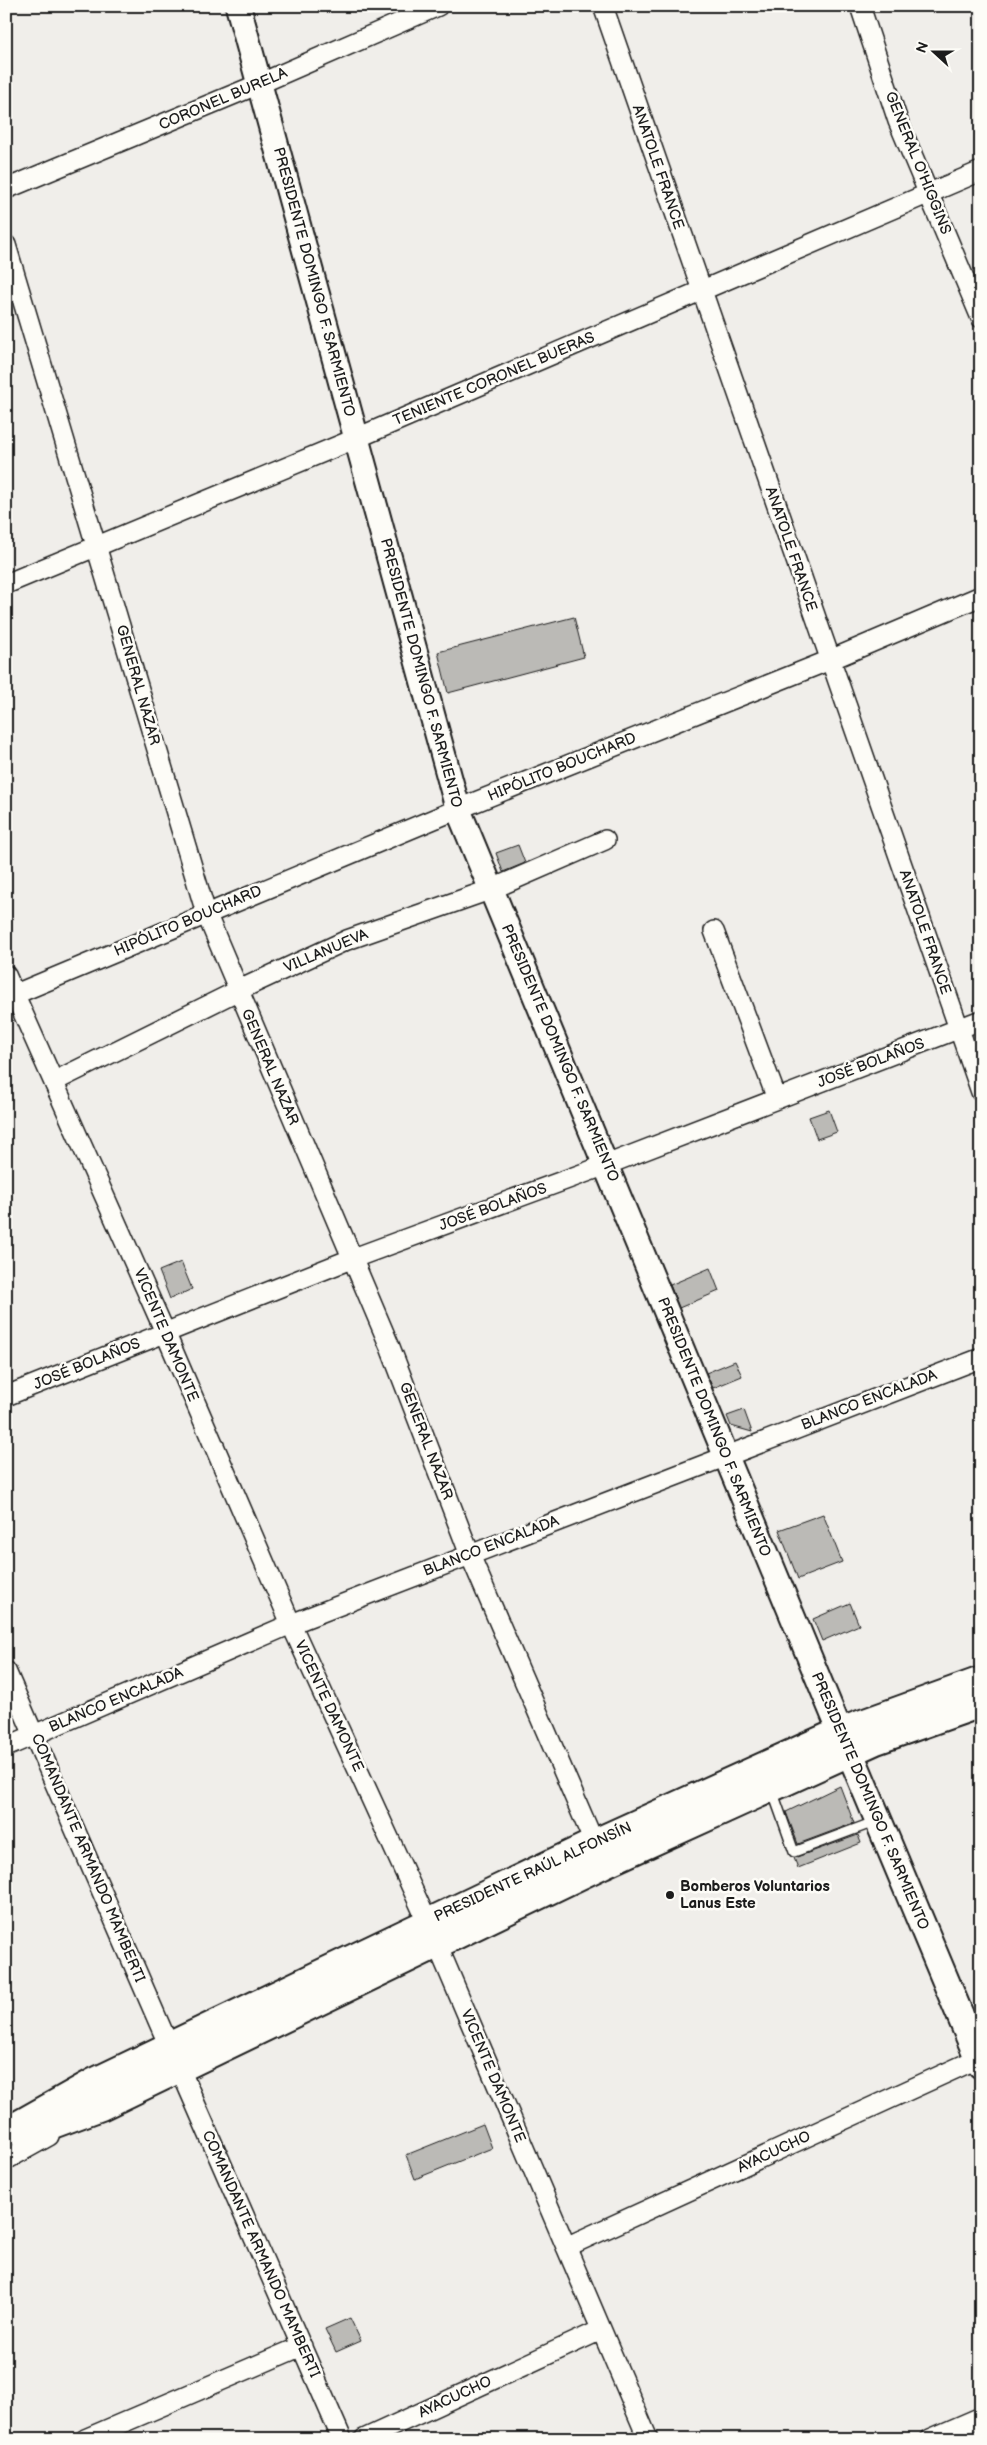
<svg xmlns="http://www.w3.org/2000/svg" width="987" height="2445" viewBox="0 0 987 2445" font-family="'Balsamiq Sans',sans-serif">
<style>
.building{fill:#bbbab6;stroke:#1c1c1c}
.lines{fill:none;stroke-linecap:round;stroke-linejoin:round}
.service-casing{stroke:#1c1c1c;stroke-width:12}
.minor-casing{stroke:#1c1c1c;stroke-width:22}
.tertiary-casing{stroke:#1c1c1c;stroke-width:28}
.secondary-casing{stroke:#1c1c1c;stroke-width:30}
.service{stroke:#fdfcf7;stroke-width:9}
.minor{stroke:#fdfcf7;stroke-width:19}
.tertiary{stroke:#fdfcf7;stroke-width:24}
.secondary{stroke:#fdfcf7;stroke-width:26}
.poi-dot{fill:#1c1c1c;stroke:#fdfcf7;stroke-width:2}
.labels{text-anchor:middle;dominant-baseline:central;stroke-width:5;stroke-linejoin:round;paint-order:stroke}
.street-label{font-size:15px;fill:#1c1c1c;stroke:#fdfcf7}
.poi-label{font-size:15px;font-weight:bold;fill:#1c1c1c;stroke:#fdfcf7;text-anchor:start}
</style>
<rect width="100%" height="100%" fill="#f0eeea"/>
<filter id="ink" filterUnits="userSpaceOnUse"><feTurbulence type="fractalNoise" baseFrequency=".02" numOctaves="2"/><feDisplacementMap in="SourceGraphic" scale="10" xChannelSelector="R" yChannelSelector="G"/><feConvolveMatrix kernelMatrix="1 2 1 2 8 2 1 2 1" color-interpolation-filters="sRGB"/></filter>
<g filter="url(#ink)">
<path class="building" d="M 574,617 L 584,657 L 448,693 L 438,652 Z
M 518,845 L 525,863 L 503,872 L 496,853 Z
M 829,1110 L 837,1132 L 817,1139 L 809,1117 Z
M 181,1262 L 192,1289 L 170,1299 L 159,1271 Z
M 710,1268 L 719,1291 L 679,1308 L 670,1285 Z
M 735,1361 L 742,1376 L 713,1388 L 706,1373 Z
M 744,1410 L 752,1432 L 731,1426 L 727,1416 Z
M 823,1514 L 842,1562 L 798,1579 L 779,1530 Z
M 850,1603 L 859,1625 L 822,1641 L 813,1619 Z
M 840,1786 L 854,1823 L 798,1844 L 786,1812 Z
M 858,1835 L 861,1843 L 798,1868 L 794,1858 Z
M 483,2124 L 492,2148 L 415,2179 L 406,2155 Z
M 350,2318 L 361,2341 L 336,2352 L 325,2329 Z"/>
<g class="lines">
<g class="service-casing">
<path id="service" d="M 772,1790 L 794,1852 L 877,1821"/>
</g>
<g class="minor-casing">
<path id="minor" d="M 603,6 L 981,1092
M 860,6 L 898,121 L 981,318
M 6,189 L 259,84 L 438,6
M 6,245 L 206,913 L 390,1347 L 470,1555 L 599,1854
M 6,584 L 357,438 L 981,171
M 714,931 L 777,1099
M 6,975 L 165,1332 L 291,1624 L 428,1923 L 648,2439
M 6,998 L 458,809 L 830,660 L 981,596
M 55,1081 L 237,991 L 347,940 L 492,889 L 605,840
M 6,1396 L 351,1259 L 606,1165 L 981,1020
M 6,1671 L 169,2046
M 6,1747 L 291,1624 L 981,1358
M 180,2069 L 342,2439
M 6,2160 L 49,2136
M 566,2247 L 981,2057
M 85,2439 L 302,2346
M 364,2439 L 601,2330
M 930,2439 L 981,2417"/>
</g>
<g class="tertiary-casing">
<path id="tertiary" d="M 238,6 L 458,809 L 840,1731"/>
</g>
<g class="secondary-casing">
<path id="secondary" d="M 843,1736 L 981,2065
M 6,2131 L 93,2082 L 595,1842 L 840,1731 L 981,1680
M 23,2136 L 101,2107 L 603,1865 L 876,1741 L 981,1704"/>
</g>
<use href="#service" class="service"/>
<use href="#minor" class="minor"/>
<use href="#tertiary" class="tertiary"/>
<use href="#secondary" class="secondary"/>
</g>
</g>
<circle class="poi-dot" cx="670" cy="1895" r="5"/>
<g class="labels">
<g class="street-label">
<text transform="translate(223 99) rotate(-23)">CORONEL BURELA</text>
<text transform="translate(918 163) rotate(68)">GENERAL O'HIGGINS</text>
<text transform="translate(658 167) rotate(71)">ANATOLE FRANCE</text>
<text transform="translate(314 282) rotate(75)">PRESIDENTE DOMINGO F. SARMIENTO</text>
<text transform="translate(494 379) rotate(-23)">TENIENTE CORONEL BUERAS</text>
<text transform="translate(791 549) rotate(71)">ANATOLE FRANCE</text>
<text transform="translate(421 673) rotate(75)">PRESIDENTE DOMINGO F. SARMIENTO</text>
<text transform="translate(138 685) rotate(74)">GENERAL NAZAR</text>
<text transform="translate(562 767) rotate(-22)">HIPÓLITO BOUCHARD</text>
<text transform="translate(188 921) rotate(-23)">HIPÓLITO BOUCHARD</text>
<text transform="translate(925 932) rotate(71)">ANATOLE FRANCE</text>
<text transform="translate(326 951) rotate(-23)">VILLANUEVA</text>
<text transform="translate(560 1053) rotate(67)">PRESIDENTE DOMINGO F. SARMIENTO</text>
<text transform="translate(871 1063) rotate(-21)">JOSÉ BOLAÑOS</text>
<text transform="translate(270 1067) rotate(67)">GENERAL NAZAR</text>
<text transform="translate(493 1207) rotate(-20)">JOSÉ BOLAÑOS</text>
<text transform="translate(166 1335) rotate(67)">VICENTE DAMONTE</text>
<text transform="translate(87 1364) rotate(-22)">JOSÉ BOLAÑOS</text>
<text transform="translate(869 1400) rotate(-21)">BLANCO ENCALADA</text>
<text transform="translate(714 1427) rotate(68)">PRESIDENTE DOMINGO F. SARMIENTO</text>
<text transform="translate(426 1441) rotate(69)">GENERAL NAZAR</text>
<text transform="translate(491 1546) rotate(-21)">BLANCO ENCALADA</text>
<text transform="translate(116 1700) rotate(-23)">BLANCO ENCALADA</text>
<text transform="translate(329 1706) rotate(65)">VICENTE DAMONTE</text>
<text transform="translate(870 1801) rotate(67)">PRESIDENTE DOMINGO F. SARMIENTO</text>
<text transform="translate(88 1858) rotate(67)">COMANDANTE ARMANDO MAMBERTI</text>
<text transform="translate(533 1872) rotate(-25)">PRESIDENTE RAÚL ALFONSÍN</text>
<text transform="translate(493 2076) rotate(67)">VICENTE DAMONTE</text>
<text transform="translate(774 2152) rotate(-25)">AYACUCHO</text>
<text transform="translate(261 2254) rotate(66)">COMANDANTE ARMANDO MAMBERTI</text>
<text transform="translate(455 2397) rotate(-25)">AYACUCHO</text>
</g>
<g class="poi-label">
<text x="680" y="1886">Bomberos Voluntarios<tspan x="680" dy="17">Lanus Este</tspan></text>
</g>
</g>
<rect width="987" height="2445" fill="none" stroke="#fdfcf7" stroke-width="25"/>
<rect x="12" y="12" width="962" height="2420" fill="none" stroke="#1c1c1c" stroke-width="2" filter="url(#ink)"/>
<g transform="translate(934 52) rotate(291)" stroke="#fdfcf7" stroke-width="4" paint-order="stroke">
<path d="M0-4L9 19L0 12L-9 19Z" fill="#1c1c1c"/>
<text y="-8" font-size="14" font-weight="bold" text-anchor="middle" fill="#1c1c1c">N</text>
</g>
</svg>
